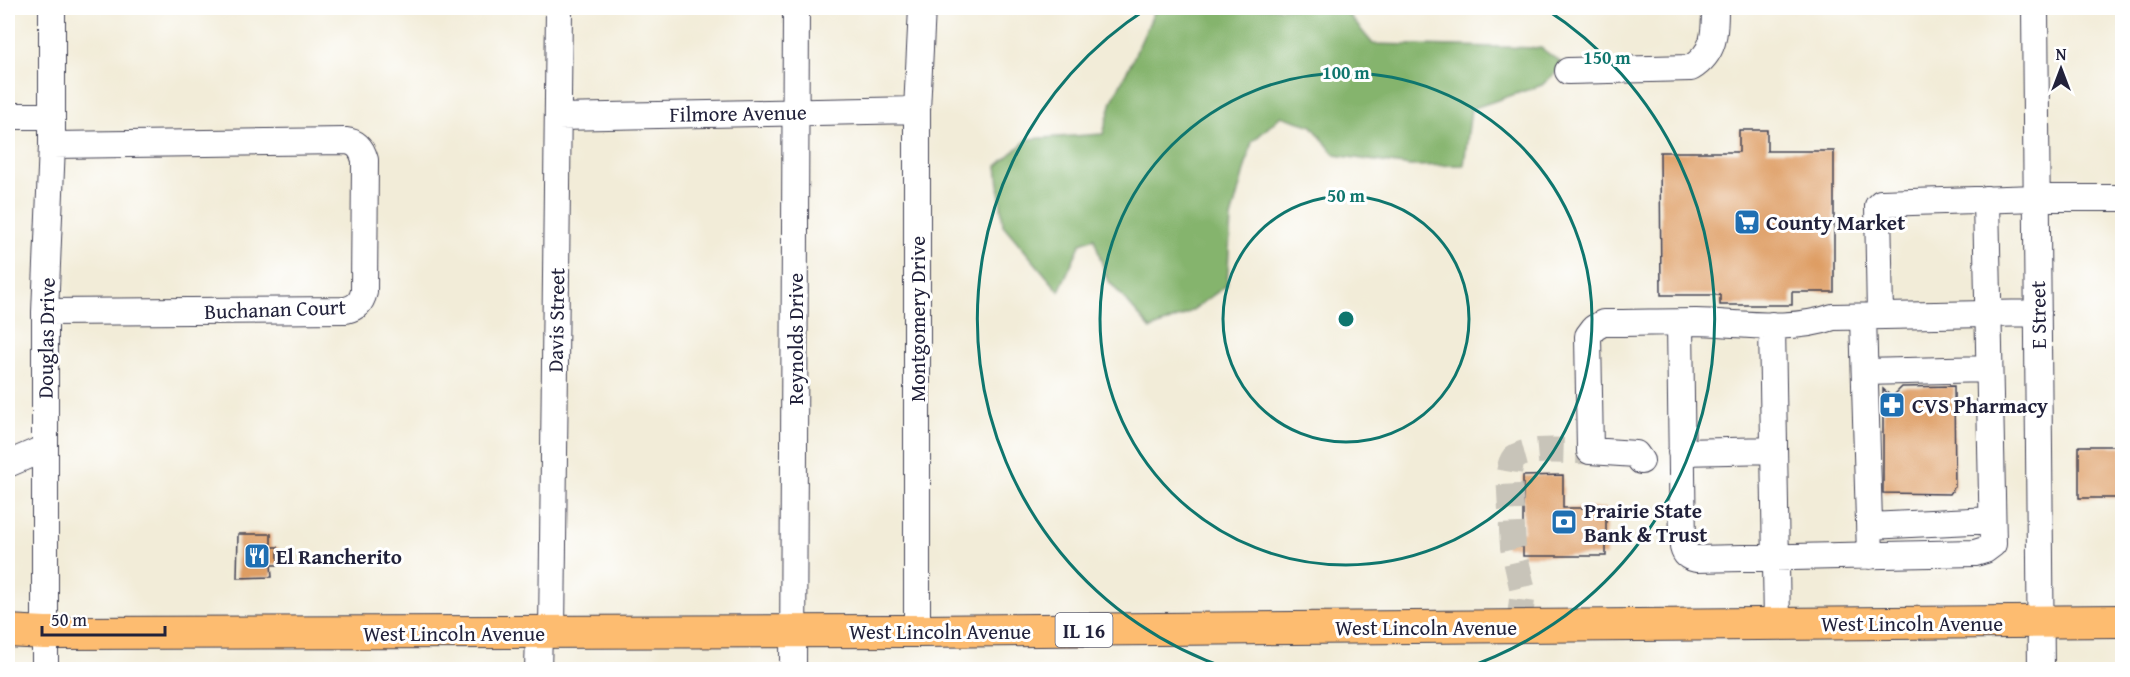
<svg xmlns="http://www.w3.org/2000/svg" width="2130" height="677" viewBox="0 0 2130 677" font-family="'Gentium Book Plus',serif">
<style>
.forest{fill:#85b46d;stroke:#546b54;stroke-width:1.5}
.building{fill:#de9d64}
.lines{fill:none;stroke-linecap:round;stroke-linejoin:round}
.minor-tunnel{stroke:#c8c4b9;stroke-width:26;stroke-dasharray:26 13;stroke-linecap:butt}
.minor-casing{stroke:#414053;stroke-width:28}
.major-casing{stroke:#414053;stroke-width:34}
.minor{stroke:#fff;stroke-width:26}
.major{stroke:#fdbc6f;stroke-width:32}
.ring{fill:none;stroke:#0f766e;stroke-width:3}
.labels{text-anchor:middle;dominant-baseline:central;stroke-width:6;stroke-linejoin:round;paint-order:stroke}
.shield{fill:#fff;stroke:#646476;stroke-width:1.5}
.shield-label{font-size:20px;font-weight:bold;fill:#22223b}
.street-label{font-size:21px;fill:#22223b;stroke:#fff}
.poi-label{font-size:21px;font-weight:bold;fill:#22223b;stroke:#fff;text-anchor:start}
.centre{fill:#0f766e;stroke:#fff;stroke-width:3}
.ring-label{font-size:18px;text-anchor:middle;font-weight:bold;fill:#0f766e;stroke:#fff;stroke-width:6;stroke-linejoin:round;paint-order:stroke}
</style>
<rect width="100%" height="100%" fill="#fff"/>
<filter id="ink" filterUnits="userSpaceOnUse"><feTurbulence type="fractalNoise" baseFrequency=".0167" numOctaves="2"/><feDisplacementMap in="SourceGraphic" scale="12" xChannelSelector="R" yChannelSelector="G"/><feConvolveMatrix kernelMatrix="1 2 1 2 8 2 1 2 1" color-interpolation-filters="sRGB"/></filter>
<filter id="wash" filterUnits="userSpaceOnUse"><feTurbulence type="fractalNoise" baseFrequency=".008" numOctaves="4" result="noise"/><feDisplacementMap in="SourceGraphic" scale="24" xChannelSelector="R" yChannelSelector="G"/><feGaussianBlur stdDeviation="1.35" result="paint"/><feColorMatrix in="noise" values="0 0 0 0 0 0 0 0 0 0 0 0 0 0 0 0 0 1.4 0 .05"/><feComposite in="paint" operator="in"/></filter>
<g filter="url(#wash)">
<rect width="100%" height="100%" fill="#f2ecd8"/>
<path class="forest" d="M 1156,8 L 1343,8 L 1373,44 L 1541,48 L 1564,65 L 1542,85 L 1471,109 L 1464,165 L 1410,166 L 1335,155 L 1312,126 L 1281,116 L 1252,142 L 1231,218 L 1227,285 L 1187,314 L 1151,329 L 1107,279 L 1094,238 L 1081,243 L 1059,291 L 1003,225 L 997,166 L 1028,139 L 1103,134 L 1112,101 L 1132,61 Z"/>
<g id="blocks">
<path class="building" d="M 1739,130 L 1767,130 L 1767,151 L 1834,151 L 1834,292 L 1792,292 L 1792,305 L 1720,305 L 1720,295 L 1661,295 L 1660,152 L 1739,152 Z
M 1954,386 L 1955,487 L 1950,494 L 1883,493 L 1883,389 L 1892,397 L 1902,387 Z
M 2079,446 L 2122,446 L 2122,498 L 2079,498 Z
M 1563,475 L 1563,508 L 1606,508 L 1606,556 L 1523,556 L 1523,547 L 1505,547 L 1505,532 L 1523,531 L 1523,476 Z
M 238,534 L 271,534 L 271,547 L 278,547 L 278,565 L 271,565 L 272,577 L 237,578 Z"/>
</g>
</g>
<g filter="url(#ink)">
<use href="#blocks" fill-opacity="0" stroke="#414053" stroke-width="1.5"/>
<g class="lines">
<path class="minor-tunnel" d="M 1519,626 L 1523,591 L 1513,547 L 1509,473 C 1510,467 1511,459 1517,456 C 1532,447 1572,452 1590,451"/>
<g class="minor-casing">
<path id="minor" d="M 2035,8 L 2041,670
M 1568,71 L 1691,68 C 1715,53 1715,34 1715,8
M 8,116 L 52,116
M 558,117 L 917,110
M 45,312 L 346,310 C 357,307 361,303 364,292 L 365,160 C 362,149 357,142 346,141 L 52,145
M 1880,316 L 1878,206 L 1881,203 L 2037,198 L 2122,198
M 1863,317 L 1870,556
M 1680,323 L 1683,547 C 1685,555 1688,557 1696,559 L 1975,553 L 1985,550 L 1993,544 L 1986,199
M 1772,325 L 1777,624
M 1865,372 L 1988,369
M 1681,452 L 1774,450
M 1641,461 L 1636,454 L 1590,451 L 1588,336 L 1594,328 L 1603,323 C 1634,323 1665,322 1696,322 C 1740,323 1791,332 1833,317 L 2038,313
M 8,464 L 45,448
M 1870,526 L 1992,520
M 917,631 L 917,110 L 922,8
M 552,633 L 559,8
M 45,670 L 45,312 L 52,145 L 52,8
M 538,670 L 539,633
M 793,670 L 796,8"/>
</g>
<g class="major-casing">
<path id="major" d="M 8,631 L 45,633 L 917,631 L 2122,621"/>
</g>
<use href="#minor" class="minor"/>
<use href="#major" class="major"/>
</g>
</g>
<g class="ring">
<circle cx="1346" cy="319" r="123"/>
<circle cx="1346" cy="319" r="246"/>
<path d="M1229 669A369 369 0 0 1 1148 8M1544 8A369 369 0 0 1 1463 669"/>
</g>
<defs>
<g id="supermarket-square" transform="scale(1.35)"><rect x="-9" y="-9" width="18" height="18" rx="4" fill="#1f6fb2" stroke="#fff"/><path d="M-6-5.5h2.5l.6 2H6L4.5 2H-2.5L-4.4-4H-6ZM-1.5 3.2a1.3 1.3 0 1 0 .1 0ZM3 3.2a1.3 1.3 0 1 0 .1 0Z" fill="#fff"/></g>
<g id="pharmacy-square" transform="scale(1.35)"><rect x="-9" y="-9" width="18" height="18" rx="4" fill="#1f6fb2" stroke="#fff"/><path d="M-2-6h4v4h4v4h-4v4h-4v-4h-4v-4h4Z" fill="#fff"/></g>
<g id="bank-square" transform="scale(1.35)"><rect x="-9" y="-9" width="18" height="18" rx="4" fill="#1f6fb2" stroke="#fff"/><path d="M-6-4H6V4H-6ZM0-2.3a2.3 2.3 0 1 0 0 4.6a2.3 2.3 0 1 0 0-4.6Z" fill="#fff"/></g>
<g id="restaurant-square" transform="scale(1.35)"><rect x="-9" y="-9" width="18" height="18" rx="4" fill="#1f6fb2" stroke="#fff"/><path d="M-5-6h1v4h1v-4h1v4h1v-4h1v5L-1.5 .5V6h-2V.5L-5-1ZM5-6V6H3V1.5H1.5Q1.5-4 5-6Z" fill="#fff"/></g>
</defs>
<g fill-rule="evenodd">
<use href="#supermarket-square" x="1747" y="222"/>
<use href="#pharmacy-square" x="1892" y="405"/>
<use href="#bank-square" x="1564" y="522"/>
<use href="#restaurant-square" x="257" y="556"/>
</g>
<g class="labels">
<rect class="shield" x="1055.5" y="613" width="57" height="34" rx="4.5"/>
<g class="shield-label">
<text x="1084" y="630">IL 16</text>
</g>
<g class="street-label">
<text transform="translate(738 113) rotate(-1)">Filmore Avenue</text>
<text transform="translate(275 309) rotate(-2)">Buchanan Court</text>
<text transform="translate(2038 315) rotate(-91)">E Street</text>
<text transform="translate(917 319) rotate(-90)">Montgomery Drive</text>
<text transform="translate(556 320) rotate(-89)">Davis Street</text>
<text transform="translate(46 338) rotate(-89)">Douglas Drive</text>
<text transform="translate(795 339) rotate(-90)">Reynolds Drive</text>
<text x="1912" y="623">West Lincoln Avenue</text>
<text x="1426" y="627">West Lincoln Avenue</text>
<text x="940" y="631">West Lincoln Avenue</text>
<text x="454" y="633">West Lincoln Avenue</text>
</g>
<g class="poi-label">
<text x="1766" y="222">County Market</text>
<text x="1912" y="405">CVS Pharmacy</text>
<text x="1584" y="510">Prairie State<tspan x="1584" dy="24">Bank &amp; Trust</tspan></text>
<text x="276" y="556">El Rancherito</text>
</g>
</g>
<circle cx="1346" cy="319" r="9" class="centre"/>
<g class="ring-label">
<text x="1607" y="64">150 m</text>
<text x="1346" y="79">100 m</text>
<text x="1346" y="202">50 m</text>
</g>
<rect width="2130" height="677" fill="none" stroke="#fff" stroke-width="30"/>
<g transform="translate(2061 69)" stroke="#ffffff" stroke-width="4.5" paint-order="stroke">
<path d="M0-4.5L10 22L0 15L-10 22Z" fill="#22223b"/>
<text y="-9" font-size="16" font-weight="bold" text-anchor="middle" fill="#22223b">N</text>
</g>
<path d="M42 626v9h123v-9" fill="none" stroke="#22223b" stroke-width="3"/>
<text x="51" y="626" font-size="18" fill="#22223b" stroke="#ffffff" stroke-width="4.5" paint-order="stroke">50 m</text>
</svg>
